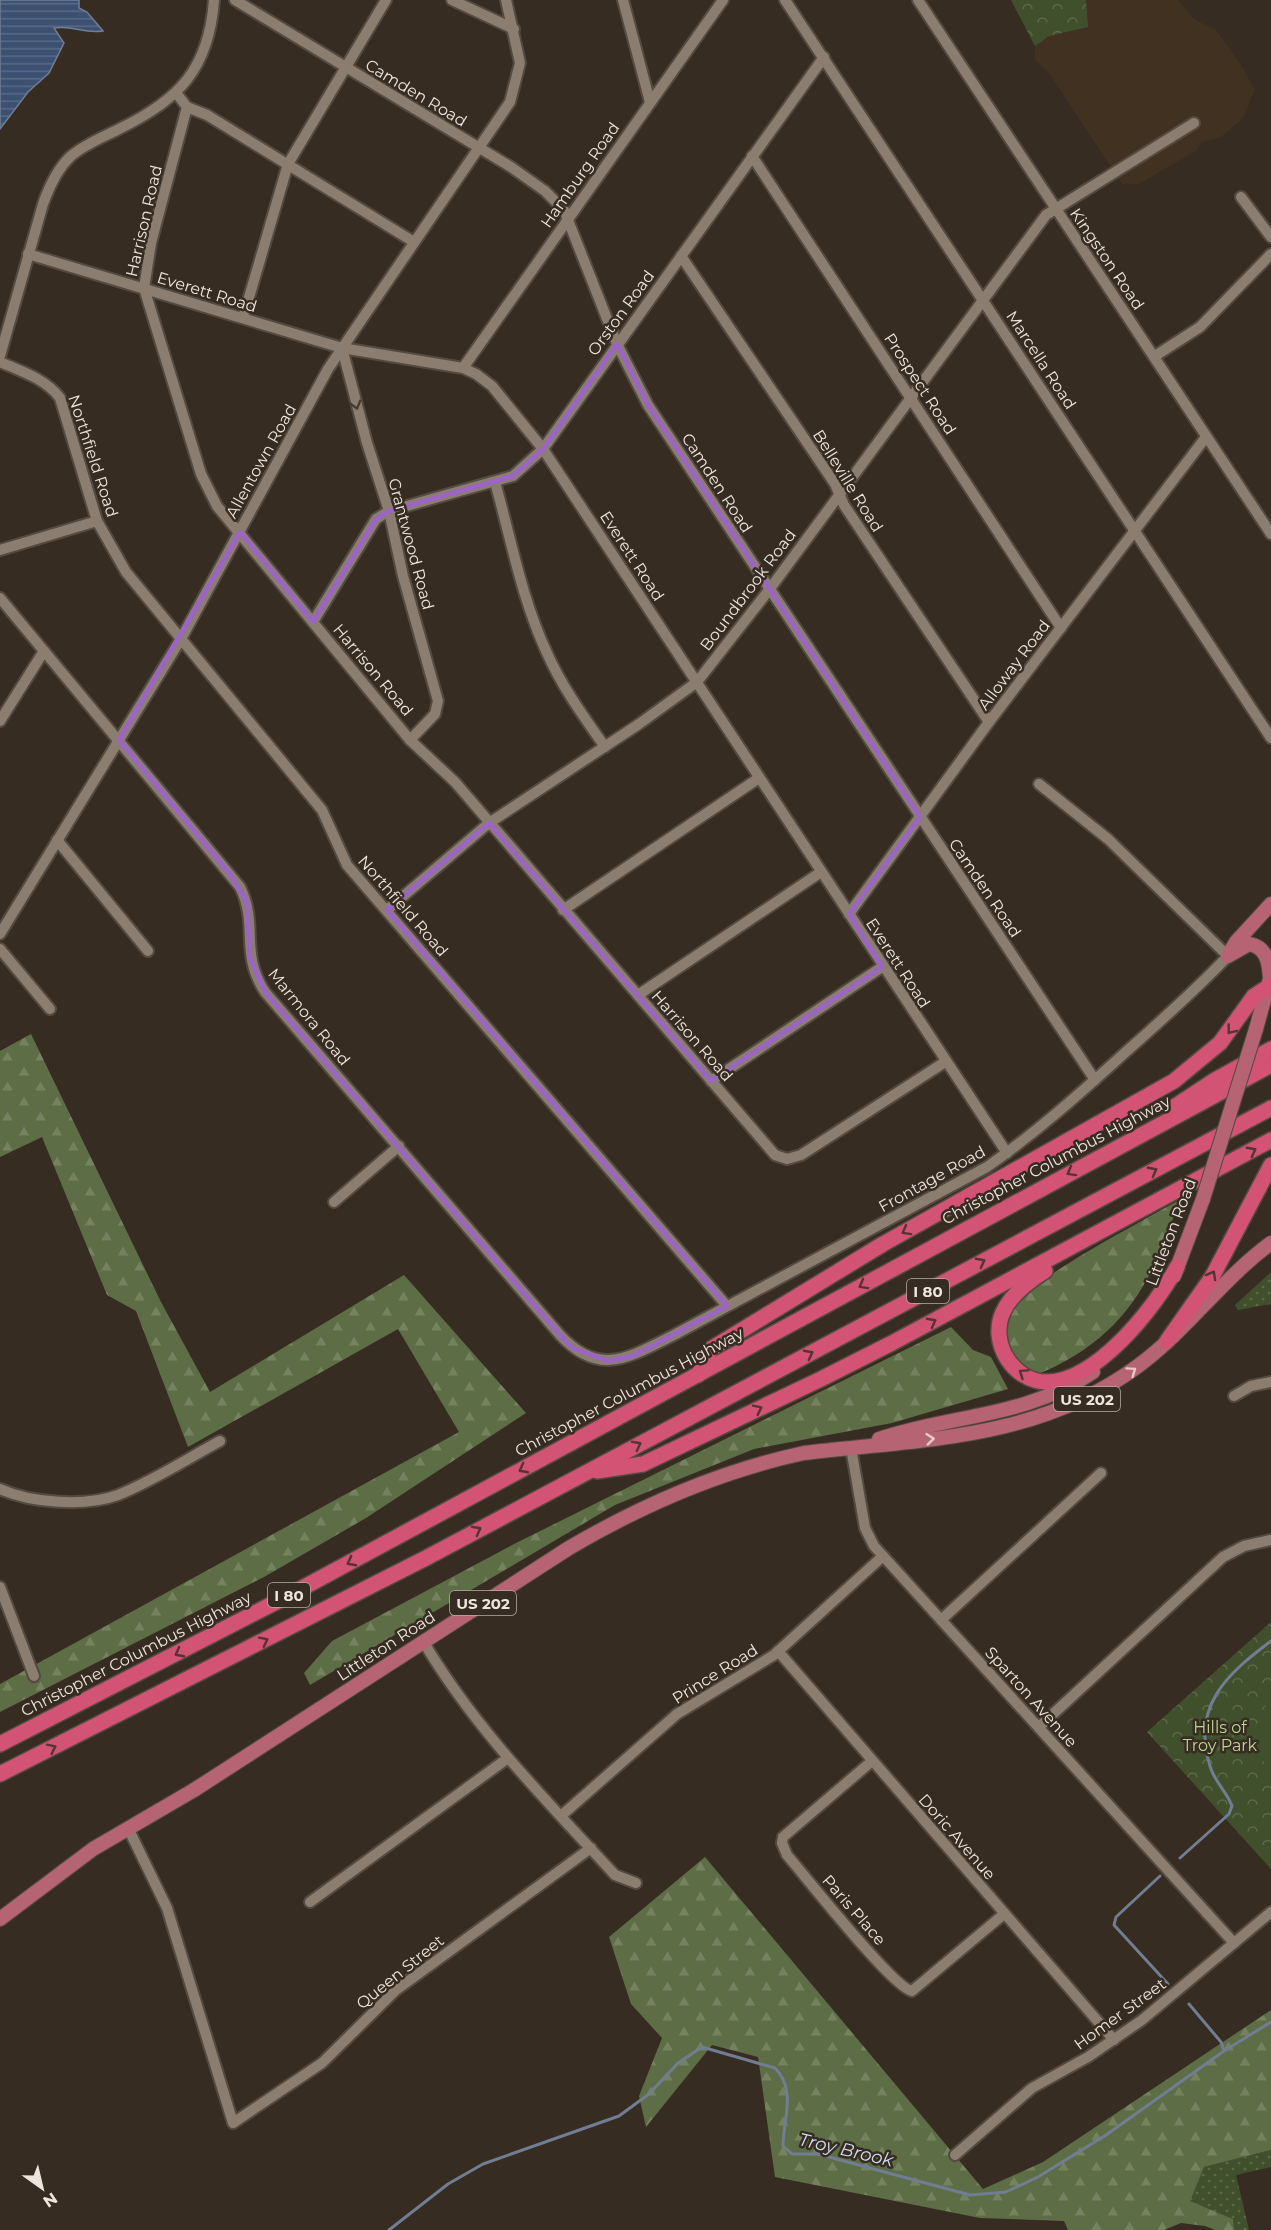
<svg xmlns="http://www.w3.org/2000/svg" width="1271" height="2230" font-family="Montserrat,sans-serif">
<style>
.built{fill:#403120}
.grass{fill:url(#grass-dots)}
.forest{fill:url(#forest-firs)}
.park{fill:url(#park-crowns)}
.pitch{fill:#41502c}
.water{fill:url(#water-rules);stroke:#717d92;stroke-width:1.5}
.lines{fill:none;stroke-linecap:round;stroke-linejoin:round}
.stream{stroke:#717d92;stroke-width:3}
.minor-casing{stroke:#544a41;stroke-width:14}
.major-casing{stroke:#544a41;stroke-width:16}
.highway-casing{stroke:#544a41;stroke-width:18}
.minor{stroke:#8b7e71;stroke-width:10}
.major{stroke:#b66473;stroke-width:14}
.highway{stroke:#d35375;stroke-width:15}
.major-bridge-casing{stroke:#544a41;stroke-width:16;stroke-linecap:butt}
.major-bridge{stroke:#b66473;stroke-width:14}
.oneway{stroke:#483c31}
.oneway2{stroke:#563432}
.oneway3{stroke:#e2cbc9}
.marked{fill:none;stroke:#9d64c8;stroke-width:4.5;stroke-linejoin:round}
.labels{text-anchor:middle;dominant-baseline:central;stroke-width:5;stroke-linejoin:round;paint-order:stroke}
.shield{fill:#372c21;stroke:#b6aea5;stroke-width:1.5}
.shield-label{font-size:15px;font-weight:bold;fill:#ede5de}
.street-label{font-size:16px;fill:#ede5de;stroke:#372c21}
.park-label{font-size:16px;fill:#b9d593;stroke:#372c21}
.water-label{font-size:18px;font-style:italic;fill:#ceddf5;stroke:#372c21}
</style>
<defs>
<pattern id="grass-dots" width="8" height="8" patternUnits="userSpaceOnUse" patternTransform="scale(1.5)"><rect width="8" height="8" fill="#41502c"/><path d="M2 2h.1M6 6h.1" fill="none" stroke="#5d694a" stroke-width="1.8" stroke-linecap="round"/></pattern>
<pattern id="forest-firs" width="22" height="20" patternUnits="userSpaceOnUse" patternTransform="scale(1.5)"><rect width="22" height="20" fill="#5d6d46"/><path d="M5 1l3.5 6h-7zM16 11l3.5 6h-7z" fill="#758260"/></pattern>
<pattern id="park-crowns" width="20" height="18" patternUnits="userSpaceOnUse" patternTransform="scale(1.5)"><rect width="20" height="18" fill="#41502c"/><path d="M2 6a3 3 0 1 1 6 0M12 15a3 3 0 1 1 6 0" fill="none" stroke="#5d694a"/></pattern>
<pattern id="water-rules" width="6" height="5" patternUnits="userSpaceOnUse" patternTransform="scale(1.5)"><rect width="6" height="5" fill="#3c5172"/><path d="M0 2.5h6" fill="none" stroke="#586a86"/></pattern>
</defs>
<rect width="100%" height="100%" fill="#372c21"/>
<path class="built" d="M1011 0H1178L1194 19 1216 30 1242 66 1255 90 1243 118 1221 137 1201 143 1196 151 1139 184H1122L1049 73 1035 60V46Z"/>
<g class="grass">
<path d="M1271 1272V1304L1238 1310 1235 1305Z"/>
<path d="M1271 2150V2167L1236 2175 1249 2230H1234L1233 2219 1189 2201 1204 2167Z"/>
</g>
<g class="forest">
<path d="M31 1034 161 1302 210 1392 404 1275 526 1413 366 1518 264 1577 0 1712V1684L459 1432 398 1329 188 1447 136 1311 107 1295 42 1137 0 1157V1051Z"/>
<path d="M1179 1200C1153 1285 1120 1341 1036 1375 1012 1361 996 1339 1010 1311 1025 1281 1145 1220 1179 1200Z"/>
<path d="M951 1327 973 1350 991 1357 1008 1389 892 1423 754 1449 615 1505 310 1685 304 1673 332 1641 516 1543Z"/>
<path d="M705 1857 983 2189 1043 2162 1271 2010V2150L1204 2167 1190 2201 1233 2219 1234 2230H1215L1205 2226 1181 2223 1164 2230H1068L1064 2221 980 2218 775 2177 758 2057 712 2045 646 2127 639 2096 662 2038 631 2004 609 1937Z"/>
</g>
<g class="park">
<path d="M1011 0H1086L1088 27 1049 36 1035 46Z"/>
<path d="M1271 1622V1869L1147 1732Z"/>
</g>
<path class="pitch" d="M1271 1698V1775C1255 1751 1251 1722 1271 1698Z"/>
<path class="water" d="M0 0H79V8L87 12 103 31C82 34 75 25 54 28L64 43 49 73 28 92 0 129Z"/>
<g class="lines">
<g class="stream">
<path d="M1180 1858 1229 1814 1232 1806C1227 1792 1214 1781 1210 1766 1191 1706 1227 1674 1271 1641"/>
<path d="M1160 1876 1116 1917 1114 1925 1168 1984"/>
<path d="M1189 2004 1221 2042 1224 2050"/>
<path d="M389 2230 448 2184 483 2164 619 2116 649 2094 678 2063 702 2047 775 2068C797 2090 783 2119 783 2146L792 2154H818L970 2195 1006 2192 1038 2177 1106 2135 1224 2051 1271 2022"/>
</g>
<defs>
<g id="minor">
<path d="M235 0 511 167 545 191 564 210 617 344 648 405 1095 1080"/>
<path d="M452 0 514 29"/>
<path d="M623 0 650 102"/>
<path d="M785 0 1271 738"/>
<path d="M918 0 1271 534"/>
<path d="M177 94 187 107 207 115 414 242"/>
<path d="M187 107 151 243 144 288 201 474 217 506 410 740 455 782 775 1155 787 1159 801 1155 945 1062"/>
<path d="M752 156 1061 628"/>
<path d="M1241 197 1271 237"/>
<path d="M28 254 342 348 463 368 476 374 492 386 543 449 1007 1153"/>
<path d="M681 256 835 484 844 505 989 722"/>
<path d="M243 318 288 164 386 0"/>
<path d="M342 348 367 443 389 511 403 576 438 701 435 714 410 740"/>
<path d="M0 356 43 204C49 187 57 169 71 156 85 144 103 137 119 129 179 100 209 69 214 0"/>
<path d="M1155 356 1200 327 1271 254"/>
<path d="M0 362C21 371 46 379 60 398L97 521 126 572 322 810 347 865 727 1306"/>
<path d="M463 368 723 0"/>
<path d="M495 482C511 539 522 600 547 653 562 687 584 717 605 747"/>
<path d="M0 550 97 521"/>
<path d="M0 598 240 887C259 925 239 952 265 992L560 1335C599 1377 628 1358 672 1336L987 1167C1034 1134 1076 1097 1118 1059 1155 1026 1193 993 1228 956L1108 839 1039 784"/>
<path d="M313 622 376 519 389 511 513 476 543 449 824 57"/>
<path d="M0 721 44 651"/>
<path d="M57 840 148 951"/>
<path d="M387 910 489 823 639 724 697 682 769 590 1046 215 1194 123"/>
<path d="M563 910 759 778"/>
<path d="M849 914 989 722 1206 437"/>
<path d="M0 934 181 639 328 369 510 102 520 63 506 0"/>
<path d="M0 949 50 1009"/>
<path d="M638 995 821 872"/>
<path d="M711 1081 882 967"/>
<path d="M334 1202 399 1146"/>
<path d="M1234 1396 1251 1386 1271 1382"/>
<path d="M851 1448 865 1528 874 1546 1234 1943"/>
<path d="M0 1489C31 1503 85 1507 118 1495 153 1481 187 1459 220 1441"/>
<path d="M0 1587 34 1676"/>
<path d="M941 1620 1101 1473"/>
<path d="M423 1641C475 1729 546 1800 615 1875L636 1883"/>
<path d="M778 1651 1114 2040"/>
<path d="M1039 1727 1223 1557 1244 1546 1271 1540"/>
<path d="M872 1761 783 1837 782 1843 787 1855C806 1877 893 1988 912 1991L1004 1914"/>
<path d="M562 1815 677 1714 774 1655 883 1556"/>
<path d="M128 1828 167 1908 233 2123 322 2063 396 1990 591 1848"/>
<path d="M310 1902 508 1758"/>
<path d="M955 2155 1032 2088 1088 2057 1142 2020 1271 1912"/>
</g>
<g id="major">
<path d="M1230 952 1236 942 1271 904"/>
<path d="M1228 956 1249 944C1267 947 1269 963 1270 978"/>
<path d="M1256 1029 1269 982"/>
<path d="M1174 1276 1203 1199"/>
<path d="M879 1439C953 1414 1025 1418 1093 1372"/>
<path d="M0 1919 93 1849 194 1790 569 1548C642 1505 720 1471 804 1453 922 1439 1038 1440 1138 1366 1187 1330 1222 1279 1271 1243"/>
</g>
<g id="highway">
<path d="M1171 1109 1215 1080 1271 1049"/>
<path d="M1045 1271C1029 1281 1011 1294 1003 1312 989 1343 1013 1381 1046 1382 1097 1382 1155 1307 1177 1267"/>
<path d="M1167 1341 1212 1277 1271 1165"/>
<path d="M698 1375 711 1349 883 1244 1174 1081 1220 1043 1254 996 1271 985"/>
<path d="M597 1471 643 1464 821 1379 892 1343 1271 1140"/>
<path d="M0 1744 282 1599 1271 1065"/>
<path d="M0 1774 426 1558 1271 1108"/>
</g>
</defs>
<use href="#minor" class="minor-casing"/>
<use href="#major" class="major-casing"/>
<use href="#highway" class="highway-casing"/>
<use href="#minor" class="minor"/>
<use href="#major" class="major"/>
<use href="#highway" class="highway"/>
<defs>
<path id="major-bridge" d="M1203 1199 1256 1029"/>
</defs>
<use href="#major-bridge" class="major-bridge-casing"/>
<use href="#major-bridge" class="major-bridge"/>
</g>
<defs><path id="oneway-chevron" d="M-2-3.5L2.5 0L-2 3.5" fill="none" stroke-width="1.6" stroke-linecap="round" stroke-linejoin="round" transform="scale(1.5)"/></defs>
<use class="oneway" href="#oneway-chevron" transform="translate(356 405) rotate(74)"/>
<g class="oneway2">
<use href="#oneway-chevron" transform="translate(1231 1030) rotate(128)"/>
<use href="#oneway-chevron" transform="translate(1252 1151) rotate(-28)"/>
<use href="#oneway-chevron" transform="translate(1153 1171) rotate(-28)"/>
<use href="#oneway-chevron" transform="translate(1071 1172) rotate(151)"/>
<use href="#oneway-chevron" transform="translate(906 1231) rotate(151)"/>
<use href="#oneway-chevron" transform="translate(981 1262) rotate(-28)"/>
<use href="#oneway-chevron" transform="translate(1212 1275) rotate(-61)"/>
<use href="#oneway-chevron" transform="translate(863 1285) rotate(151)"/>
<use href="#oneway-chevron" transform="translate(932 1322) rotate(-28)"/>
<use href="#oneway-chevron" transform="translate(809 1354) rotate(-28)"/>
<use href="#oneway-chevron" transform="translate(1023 1373) rotate(-146)"/>
<use href="#oneway-chevron" transform="translate(758 1409) rotate(-26)"/>
<use href="#oneway-chevron" transform="translate(637 1445) rotate(-28)"/>
<use href="#oneway-chevron" transform="translate(523 1469) rotate(152)"/>
<use href="#oneway-chevron" transform="translate(477 1530) rotate(-28)"/>
<use href="#oneway-chevron" transform="translate(351 1562) rotate(152)"/>
<use href="#oneway-chevron" transform="translate(264 1641) rotate(-27)"/>
<use href="#oneway-chevron" transform="translate(179 1653) rotate(152)"/>
<use href="#oneway-chevron" transform="translate(52 1748) rotate(-26)"/>
</g>
<g class="oneway3">
<use href="#oneway-chevron" transform="translate(1132 1371) rotate(-35)"/>
<use href="#oneway-chevron" transform="translate(930 1439) rotate(-6)"/>
</g>
<path class="marked" d="M617 344 648 405 920 817 849 914 882 967 711 1081 489 823 387 910 727 1306 633 1356 608 1361 572 1348 560 1335 265 992 250 958 247 902 229 873 119 740 240 532 313 622 376 519 389 511 513 476 543 449Z"/>
<g class="labels">
<g class="shield">
<rect x="907" y="1279" width="42" height="24" rx="4.5"/>
<rect x="1054" y="1387" width="66" height="24" rx="4.5"/>
<rect x="268" y="1583" width="42" height="24" rx="4.5"/>
<rect x="450" y="1591" width="66" height="24" rx="4.5"/>
</g>
<g class="shield-label">
<text x="928" y="1291">I 80</text>
<text x="1087" y="1399">US 202</text>
<text x="289" y="1595">I 80</text>
<text x="483" y="1603">US 202</text>
</g>
<g class="street-label">
<text transform="translate(416 93) rotate(31)">Camden Road</text>
<text transform="translate(580 175) rotate(-55)">Hamburg Road</text>
<text transform="translate(144 221) rotate(-77)">Harrison Road</text>
<text transform="translate(1107 259) rotate(56)">Kingston Road</text>
<text transform="translate(207 292) rotate(17)">Everett Road</text>
<text transform="translate(621 313) rotate(-54)">Orston Road</text>
<text transform="translate(1041 360) rotate(57)">Marcella Road</text>
<text transform="translate(920 384) rotate(57)">Prospect Road</text>
<text transform="translate(93 456) rotate(72)">Northfield Road</text>
<text transform="translate(261 461) rotate(-61)">Allentown Road</text>
<text transform="translate(848 481) rotate(58)">Belleville Road</text>
<text transform="translate(717 483) rotate(57)">Camden Road</text>
<text transform="translate(411 544) rotate(75)">Grantwood Road</text>
<text transform="translate(632 556) rotate(57)">Everett Road</text>
<text transform="translate(748 590) rotate(-53)">Boundbrook Road</text>
<text transform="translate(1014 665) rotate(-53)">Alloway Road</text>
<text transform="translate(373 670) rotate(50)">Harrison Road</text>
<text transform="translate(985 888) rotate(56)">Camden Road</text>
<text transform="translate(403 906) rotate(49)">Northfield Road</text>
<text transform="translate(898 963) rotate(57)">Everett Road</text>
<text transform="translate(309 1017) rotate(51)">Marmora Road</text>
<text transform="translate(692 1036) rotate(49)">Harrison Road</text>
<text transform="translate(1056 1160) rotate(-28)">Christopher Columbus Highway</text>
<text transform="translate(932 1179) rotate(-29)">Frontage Road</text>
<text transform="translate(1171 1232) rotate(-69)">Littleton Road</text>
<text transform="translate(629 1392) rotate(-28)">Christopher Columbus Highway</text>
<text transform="translate(386 1646) rotate(-33)">Littleton Road</text>
<text transform="translate(136 1654) rotate(-27)">Christopher Columbus Highway</text>
<text transform="translate(715 1674) rotate(-32)">Prince Road</text>
<text transform="translate(1031 1697) rotate(48)">Sparton Avenue</text>
<text transform="translate(957 1837) rotate(49)">Doric Avenue</text>
<text transform="translate(854 1910) rotate(49)">Paris Place</text>
<text transform="translate(400 1972) rotate(-39)">Queen Street</text>
<text transform="translate(1120 2014) rotate(-36)">Homer Street</text>
</g>
<g class="park-label">
<text x="1220" y="1727">Hills of<tspan x="1220" dy="18">Troy Park</tspan></text>
</g>
<g class="water-label">
<text transform="translate(846 2150) rotate(13)">Troy Brook</text>
</g>
</g>
<g transform="translate(42 2188) rotate(146)" stroke="#372c21" stroke-width="4.5" paint-order="stroke">
<path d="M0-4.5L10 22L0 15L-10 22Z" fill="#ede5de"/>
<text y="-9" font-size="16" font-weight="bold" text-anchor="middle" fill="#ede5de">N</text>
</g>
</svg>
